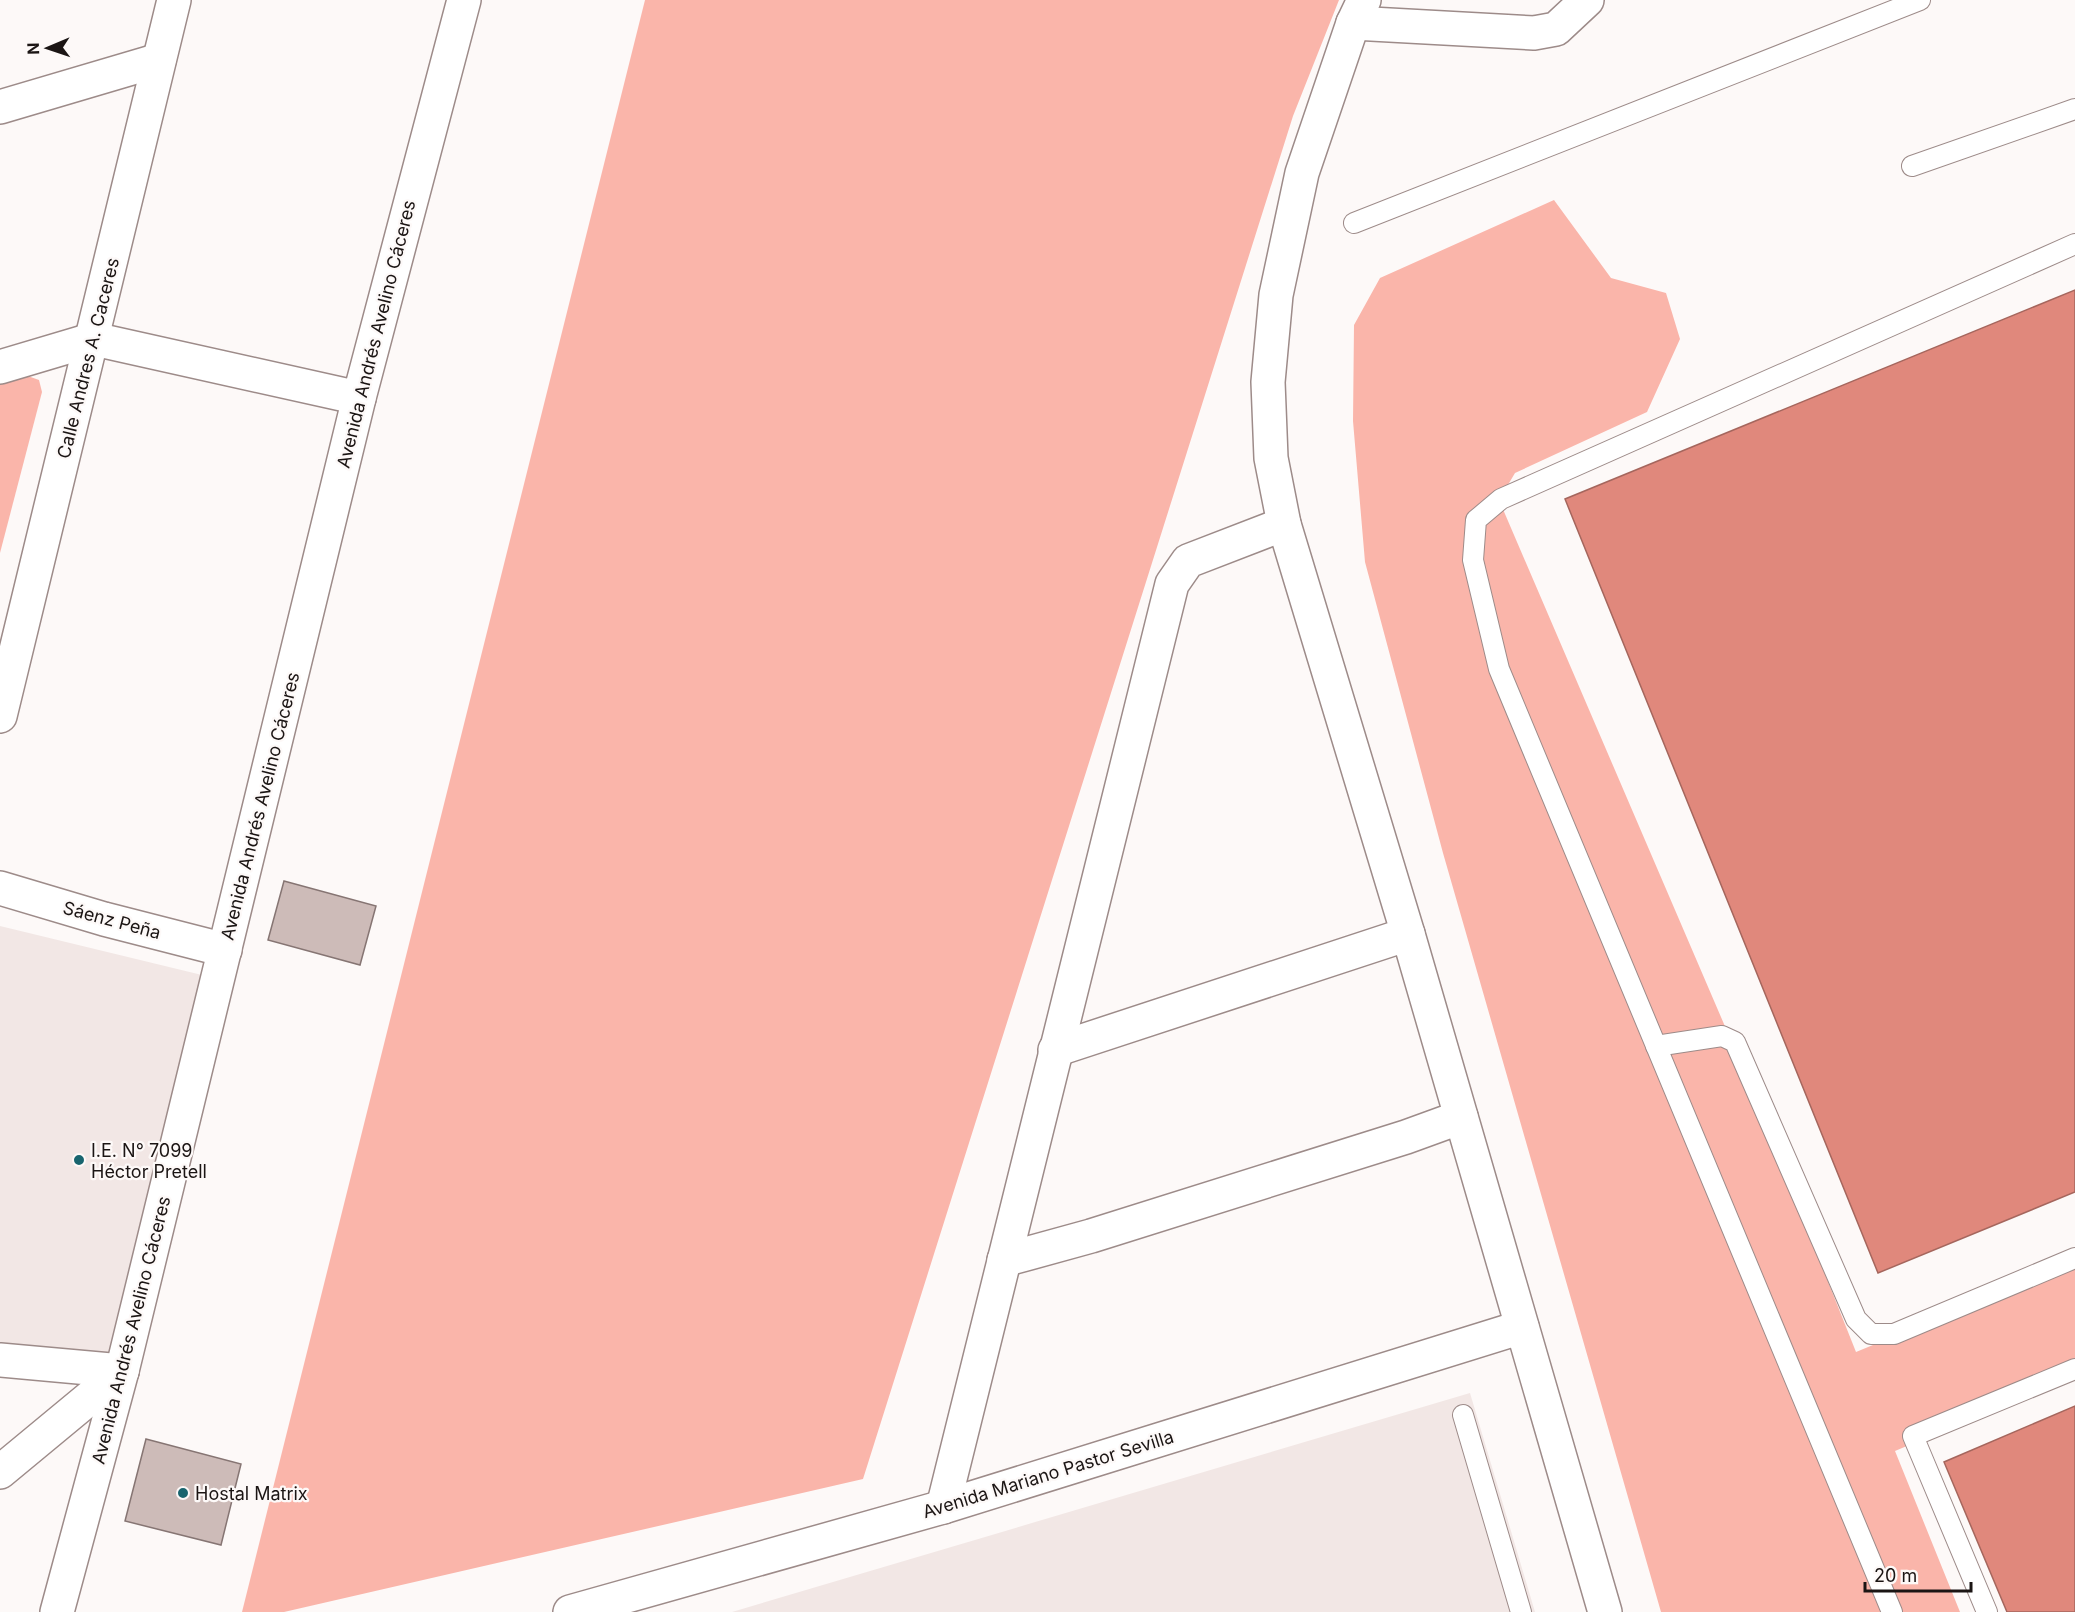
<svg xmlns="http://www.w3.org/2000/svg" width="2075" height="1612" font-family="Inter,sans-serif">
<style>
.built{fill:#f2e7e5}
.green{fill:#fab5aa}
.water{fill:#e0887c;stroke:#a5665d;stroke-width:1.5}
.building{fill:#cdbbb8;stroke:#867573;stroke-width:1.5}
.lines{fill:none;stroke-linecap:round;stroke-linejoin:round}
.service-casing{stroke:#9d8b89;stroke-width:22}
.minor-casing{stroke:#9d8b89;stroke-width:36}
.tertiary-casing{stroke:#9d8b89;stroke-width:36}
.service{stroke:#fff;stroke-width:20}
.minor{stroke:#fff;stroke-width:33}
.tertiary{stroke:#fff;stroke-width:33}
.poi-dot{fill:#18646e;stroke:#fdf9f8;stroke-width:2}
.labels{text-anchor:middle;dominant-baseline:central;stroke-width:4.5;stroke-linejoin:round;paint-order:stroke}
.street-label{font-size:18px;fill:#1b1514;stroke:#fdf9f8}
.poi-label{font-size:18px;fill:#1b1514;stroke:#fdf9f8;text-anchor:start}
</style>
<rect width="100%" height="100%" fill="#fdf9f8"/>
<g class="built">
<path d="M0 926 202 975 109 1355 0 1346Z"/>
<path d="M1470 1393 1535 1612H732Z"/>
</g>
<g class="green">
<path d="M645 0H1339L1293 116 863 1479 284 1612H242Z"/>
<path d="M1554 200 1611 278 1666 293 1680 339 1647 412 1515 473 1499 500 1745 1073 1856 1352 2075 1262V1375L1895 1451 1960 1612H1661L1443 853 1365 562 1353 421 1354 325 1380 278Z"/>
<path d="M25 375 39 380 42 392 0 553V382Z"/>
</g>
<g class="water">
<path d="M2075 290V1192L1878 1273 1565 499Z"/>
<path d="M2075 1406V1612H2007L1944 1462Z"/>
</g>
<g class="building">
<path d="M284 881 376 906 360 965 268 940Z"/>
<path d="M146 1439 241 1464 221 1545 125 1521Z"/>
</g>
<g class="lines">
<defs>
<g id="service">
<path d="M1912 166 2075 109"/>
<path d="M1354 223 1920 0"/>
<path d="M1656 1046 1722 1036 1735 1042 1856 1319 1871 1334H1894L2075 1258"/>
<path d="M1463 1415 1521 1612"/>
<path d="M1892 1612 1499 669 1473 560 1476 520 1501 499 2075 244"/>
<path d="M1987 1612 1913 1436 2075 1369"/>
</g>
<g id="minor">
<path d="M1364 0 1353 23 1302 173 1276 295 1268 382 1271 458 1284 524 1408 934 1605 1612"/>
<path d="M1353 23 1534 33 1556 29 1587 0"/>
<path d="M0 107 159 60"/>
<path d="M0 367 94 339 359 398"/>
<path d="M0 716 174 0"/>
<path d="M0 888 104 919 225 950"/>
<path d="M1055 1050 1408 934"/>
<path d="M1004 1260 1091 1236 1406 1137 1461 1117"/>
<path d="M0 1360 122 1371"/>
<path d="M0 1472 122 1371"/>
<path d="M943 1507 1172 584 1188 561 1284 524"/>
<path d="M570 1612 943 1507 1522 1327"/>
</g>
<path id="tertiary" d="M57 1612 122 1371 359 398 464 0"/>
</defs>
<use href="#service" class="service-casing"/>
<use href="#minor" class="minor-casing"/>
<use href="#tertiary" class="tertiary-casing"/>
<use href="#service" class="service"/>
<use href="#minor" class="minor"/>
<use href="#tertiary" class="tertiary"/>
</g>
<g class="poi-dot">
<circle cx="79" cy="1160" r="6"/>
<circle cx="183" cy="1493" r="6"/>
</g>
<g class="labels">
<g class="street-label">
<text transform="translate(376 334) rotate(-76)">Avenida Andrés Avelino Cáceres</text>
<text transform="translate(88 358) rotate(-76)">Calle Andres A. Caceres</text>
<text transform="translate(260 806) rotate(-76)">Avenida Andrés Avelino Cáceres</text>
<text transform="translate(112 920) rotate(15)">Sáenz Peña</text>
<text transform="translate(131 1330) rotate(-76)">Avenida Andrés Avelino Cáceres</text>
<text transform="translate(1048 1474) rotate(-17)">Avenida Mariano Pastor Sevilla</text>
</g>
<g class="poi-label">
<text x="91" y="1150">I.E. N° 7099<tspan x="91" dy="21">Héctor Pretell</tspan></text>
<text x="195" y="1493">Hostal Matrix</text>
</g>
</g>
<g transform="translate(48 48) rotate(268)" stroke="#fdf9f8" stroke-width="4.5" paint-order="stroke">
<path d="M0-4.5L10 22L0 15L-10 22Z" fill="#1b1514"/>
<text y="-9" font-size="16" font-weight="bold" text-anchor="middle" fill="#1b1514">N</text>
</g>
<path d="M1865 1582v9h106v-9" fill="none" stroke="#1b1514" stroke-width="3"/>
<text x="1874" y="1582" font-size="18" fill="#1b1514" stroke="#fdf9f8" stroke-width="4.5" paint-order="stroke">20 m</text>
</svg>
